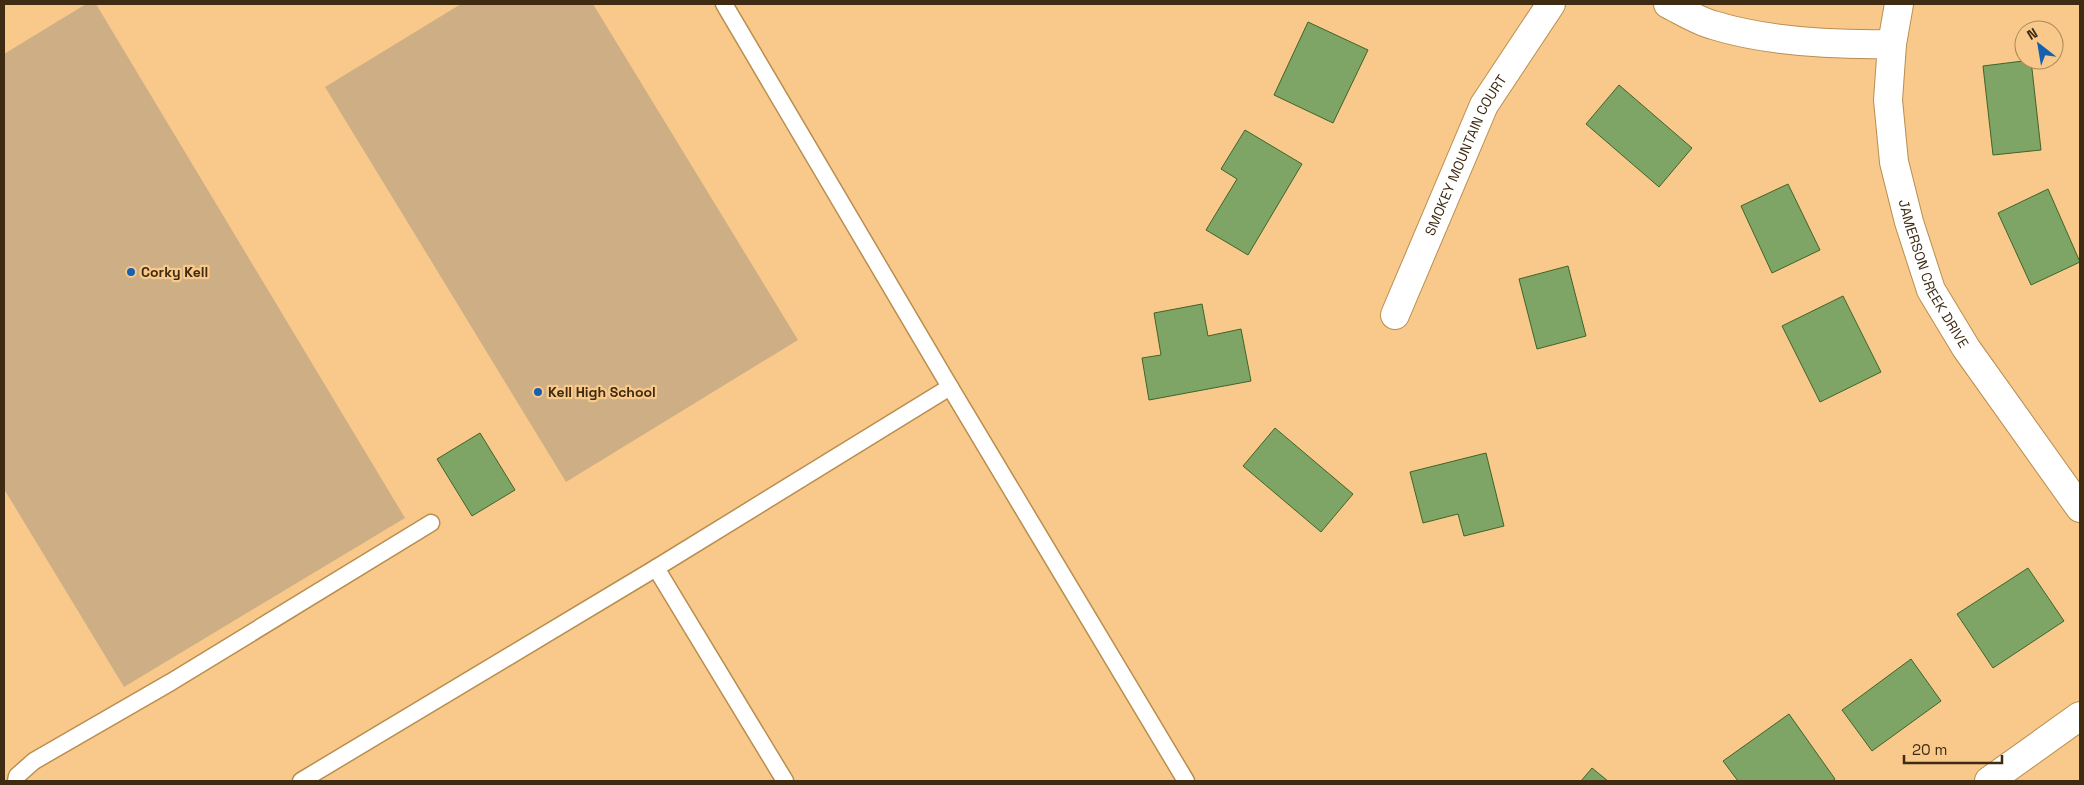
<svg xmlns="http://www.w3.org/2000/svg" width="2084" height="785" font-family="'Space Grotesk',sans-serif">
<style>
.green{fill:#ceaf85}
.building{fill:#7ea466;stroke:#406428}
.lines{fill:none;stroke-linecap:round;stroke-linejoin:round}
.service-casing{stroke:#ba8e4f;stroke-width:19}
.minor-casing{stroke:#ba8e4f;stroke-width:30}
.service{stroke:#fff;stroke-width:16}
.minor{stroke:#fff;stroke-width:28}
.poi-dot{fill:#1660b0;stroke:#f8c98a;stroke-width:2}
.labels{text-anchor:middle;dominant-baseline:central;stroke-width:4.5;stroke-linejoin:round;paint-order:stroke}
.street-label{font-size:14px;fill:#3e2b11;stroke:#f8c98a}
.poi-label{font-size:14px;font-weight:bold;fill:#3e2b11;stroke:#f8c98a;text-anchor:start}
</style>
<rect width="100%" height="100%" fill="#f8c98a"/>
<g class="green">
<path d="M86 4H96L405 518 124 687 4 489V54Z"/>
<path d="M461 4H593L798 340 566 482 325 87Z"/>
</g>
<g class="building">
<path d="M1308 22 1368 50 1333 123 1274 95Z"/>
<path d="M2031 60 2041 150 1993 155 1983 66Z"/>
<path d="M1619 85 1692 148 1659 187 1586 124Z"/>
<path d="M1245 130 1302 164 1248 255 1206 230 1237 179 1221 169Z"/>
<path d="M1788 184 1820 250 1772 273 1741 206Z"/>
<path d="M2048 189 2080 262 2031 285 1998 213Z"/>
<path d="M1568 266 1586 336 1537 349 1519 279Z"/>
<path d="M1843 296 1881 372 1820 402 1782 326Z"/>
<path d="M1202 304 1208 336 1241 329 1251 381 1149 400 1142 358 1161 355 1154 313Z"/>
<path d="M1275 428 1353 494 1321 532 1243 466Z"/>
<path d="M480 433 515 490 472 516 437 459Z"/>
<path d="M1486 453 1504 526 1464 536 1458 514 1423 523 1410 472Z"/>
<path d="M2028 568 2064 621 1993 668 1957 614Z"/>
<path d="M1911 659 1941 701 1872 751 1842 710Z"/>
<path d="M1789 714 1835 779 1832 781H1738L1723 761Z"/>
<path d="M1592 768 1608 781H1581Z"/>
</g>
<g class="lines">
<defs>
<g id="service">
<path d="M724 4 950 387 1186 781"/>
<path d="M656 568 785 781"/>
<path d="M16 781 17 776 34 761 171 682 431 523"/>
<path d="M301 781 656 568 950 387"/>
</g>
<g id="minor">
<path d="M1668 4C1682 11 1698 21 1713 25 1768 42 1835 45 1892 44"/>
<path id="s1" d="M1899 4 1892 44 1888 100 1894 162 1909 222 1931 290 1966 348 2080 508"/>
<path id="s2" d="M1395 315 1484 105 1551 4"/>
<path d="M1989 781 2080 716"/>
</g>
</defs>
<use href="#service" class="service-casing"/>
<use href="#minor" class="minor-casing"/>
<use href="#service" class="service"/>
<use href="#minor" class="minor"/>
</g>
<g class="poi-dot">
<circle cx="131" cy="272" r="5"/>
<circle cx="538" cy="392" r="5"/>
</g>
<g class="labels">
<g class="street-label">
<text stroke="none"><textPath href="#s2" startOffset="175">SMOKEY MOUNTAIN COURT</textPath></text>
<text stroke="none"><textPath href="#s1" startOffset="278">JAMERSON CREEK DRIVE</textPath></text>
</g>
<g class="poi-label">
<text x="141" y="272">Corky Kell</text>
<text x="548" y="392">Kell High School</text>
</g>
</g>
<rect width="2084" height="785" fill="none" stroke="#3e2b11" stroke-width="10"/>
<g transform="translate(2039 45) rotate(329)"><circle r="24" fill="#f8c98a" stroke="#ae8a5a"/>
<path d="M0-4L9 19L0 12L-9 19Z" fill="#1660b0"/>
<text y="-8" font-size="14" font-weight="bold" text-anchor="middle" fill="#3e2b11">N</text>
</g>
<path d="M1904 755v8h98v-8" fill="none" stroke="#3e2b11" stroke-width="2.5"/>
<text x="1912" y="755" font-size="15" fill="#3e2b11" stroke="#f8c98a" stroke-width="4" paint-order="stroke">20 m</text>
</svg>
